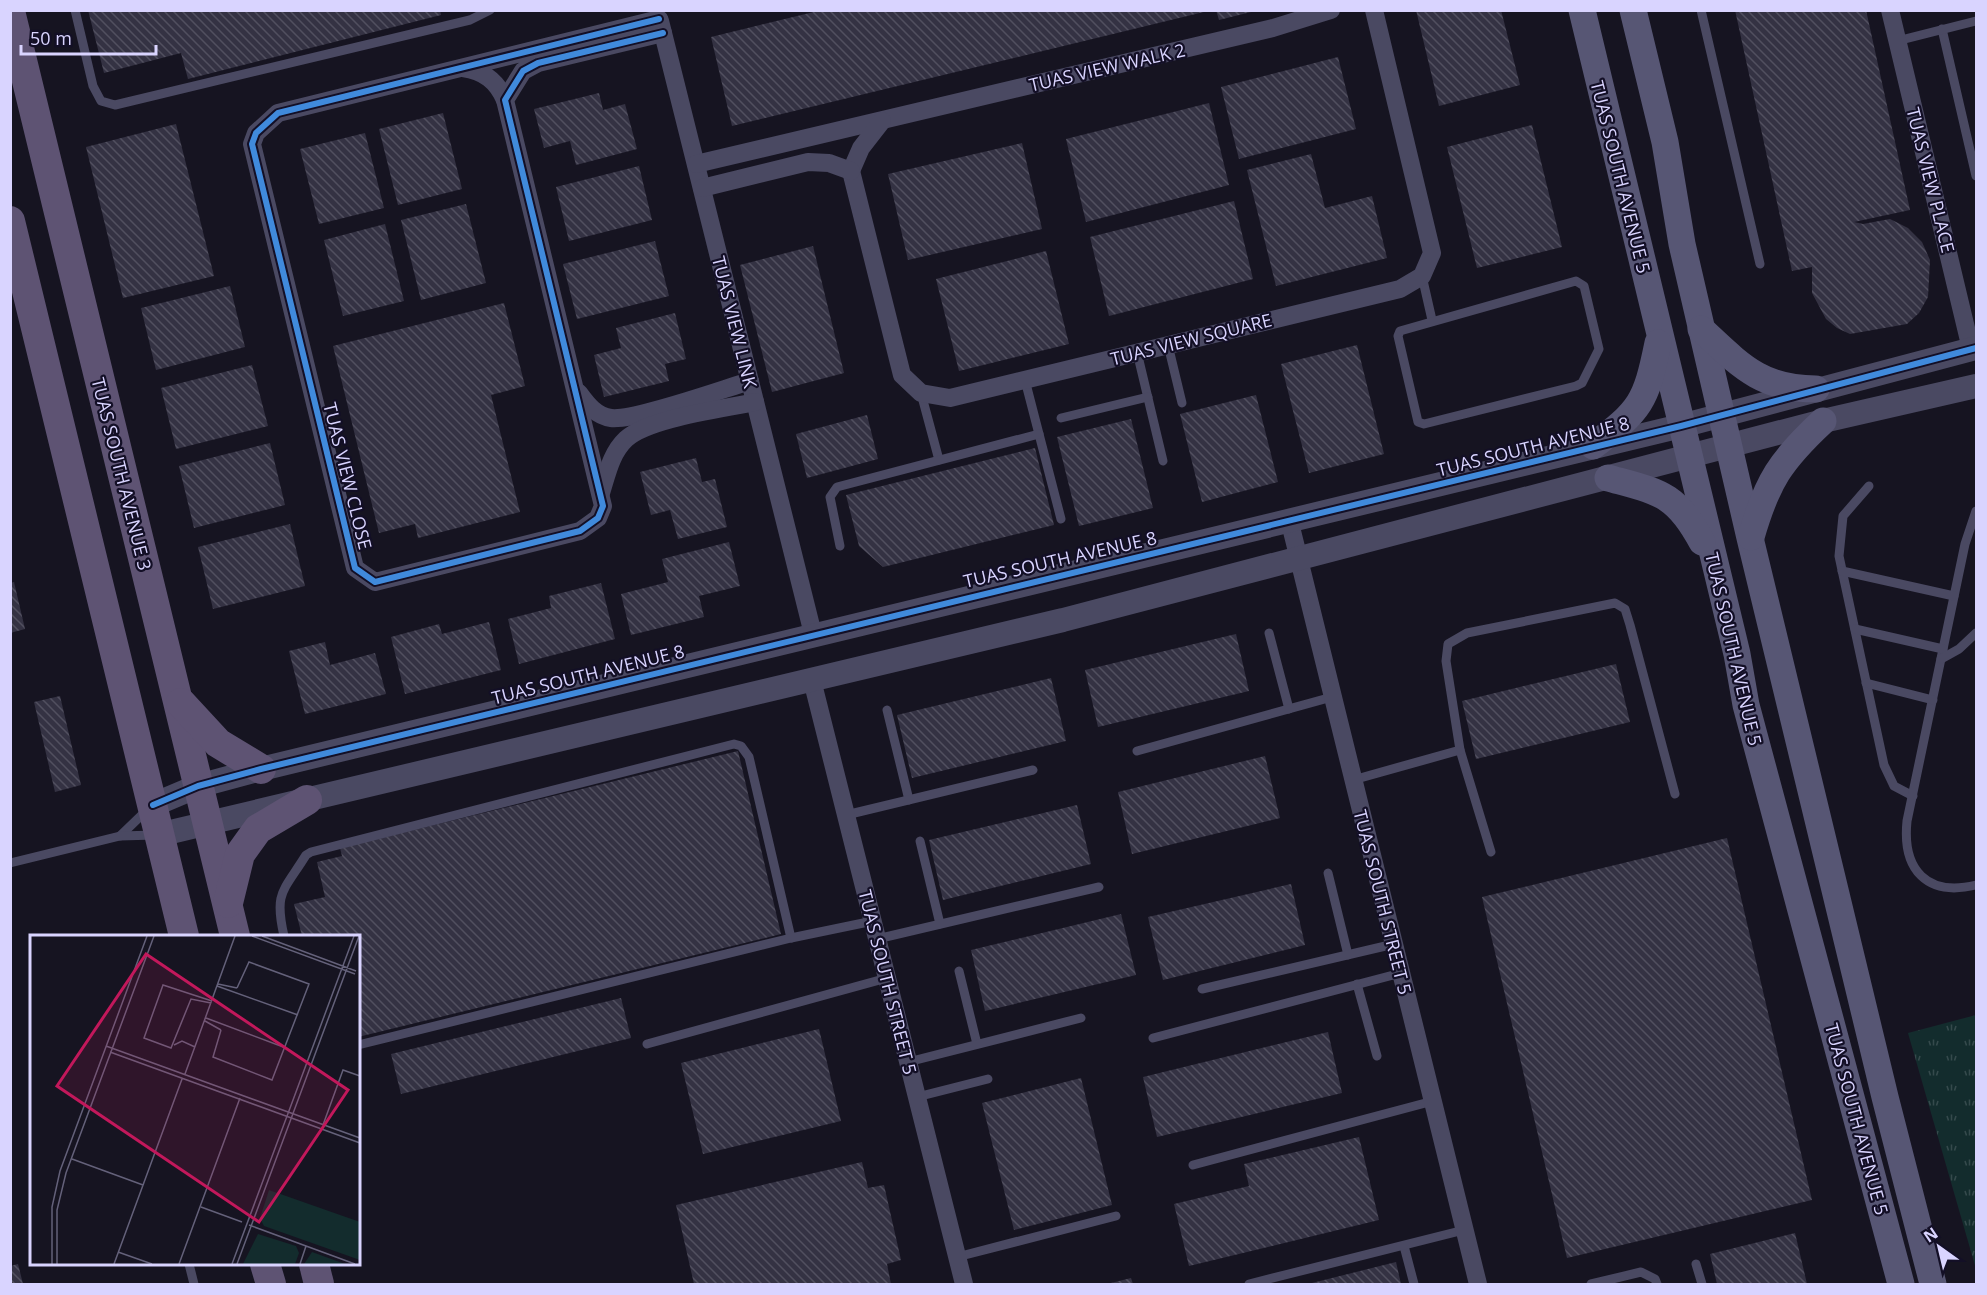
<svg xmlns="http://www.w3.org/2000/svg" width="1987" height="1295" font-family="'Open Sans',sans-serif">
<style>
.grass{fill:url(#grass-tufts)}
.building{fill:url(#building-back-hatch)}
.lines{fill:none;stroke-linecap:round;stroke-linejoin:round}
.service{stroke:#4a4962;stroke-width:9}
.minor{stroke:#4a4962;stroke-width:18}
.tertiary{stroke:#4a4962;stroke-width:24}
.secondary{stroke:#575674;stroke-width:27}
.primary{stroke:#5e5373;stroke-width:30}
.cycleway-casing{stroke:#130f26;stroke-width:10}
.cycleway{stroke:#408adc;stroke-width:6}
.labels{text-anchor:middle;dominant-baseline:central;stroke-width:4.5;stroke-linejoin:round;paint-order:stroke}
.street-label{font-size:18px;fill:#d9d4ff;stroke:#130f26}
.inset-road{fill:none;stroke:#64617a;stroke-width:1.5}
.view{fill:#c2185b;fill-opacity:0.15;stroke:#c2185b;stroke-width:3}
.inset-edge{fill:none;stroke:#d9d4ff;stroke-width:3}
</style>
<defs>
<pattern id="grass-tufts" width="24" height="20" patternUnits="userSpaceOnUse" patternTransform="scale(1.5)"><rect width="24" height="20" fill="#132c2d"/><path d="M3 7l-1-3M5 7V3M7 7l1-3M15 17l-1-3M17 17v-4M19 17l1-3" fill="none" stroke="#354a4c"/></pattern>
<pattern id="building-back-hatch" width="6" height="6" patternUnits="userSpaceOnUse" patternTransform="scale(1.5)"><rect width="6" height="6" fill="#343243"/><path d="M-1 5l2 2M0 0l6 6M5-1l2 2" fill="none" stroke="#514f5f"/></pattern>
</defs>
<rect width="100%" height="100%" fill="#161421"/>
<path class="grass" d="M1976 1015V1269L1908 1033Z"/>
<g class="building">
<path d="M88 10H440L441 15 188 79 181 53 104 73Z"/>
<path d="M822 10H1208V11L732 126 711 37Z"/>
<path d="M1216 10H1255V11L1219 20Z"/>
<path d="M1416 10H1501L1520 85 1439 106Z"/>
<path d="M1735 10H1866L1910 210 1854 222 1863 224 1890 219 1908 228 1922 242 1930 260 1928 297 1919 313 1907 324 1850 334 1837 328 1826 319 1812 293V267L1792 271Z"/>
<path d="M1338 57 1356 129 1239 159 1221 87Z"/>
<path d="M599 93 603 110 625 104 637 149 576 165 570 141 544 148 534 109Z"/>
<path d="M1209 103 1229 185 1086 222 1066 139Z"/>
<path d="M443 113 462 189 398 205 379 129Z"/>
<path d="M176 124 214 276 123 298 86 147Z"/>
<path d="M1532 125 1562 247 1477 268 1447 147Z"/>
<path d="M365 133 384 208 319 224 300 149Z"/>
<path d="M1022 143 1042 229 908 260 888 174Z"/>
<path d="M1311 154 1325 208 1372 196 1387 258 1276 286 1247 170Z"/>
<path d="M639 166 652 220 569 241 556 187Z"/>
<path d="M1234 201 1253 279 1109 316 1090 237Z"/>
<path d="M466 204 486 283 421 300 401 220Z"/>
<path d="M385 224 404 301 343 316 324 240Z"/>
<path d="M655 241 669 296 577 319 563 264Z"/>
<path d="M813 246 844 373 772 392 740 265Z"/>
<path d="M1046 251 1069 344 959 371 936 279Z"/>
<path d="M230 286 245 347 156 370 141 308Z"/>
<path d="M504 303 525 386 491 395 520 512 418 538 415 524 379 533 333 346Z"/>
<path d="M675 313 686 359 665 364 669 381 604 397 594 355 621 348 616 328Z"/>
<path d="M1357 345 1384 454 1309 473 1281 364Z"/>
<path d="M252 365 268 426 176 449 161 388Z"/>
<path d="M1256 395 1278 482 1202 502 1180 414Z"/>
<path d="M867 415 878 459 807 478 796 434Z"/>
<path d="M1131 419 1153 508 1079 526 1057 437Z"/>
<path d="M270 443 285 505 194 528 179 466Z"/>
<path d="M1035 448 1054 525 883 567 859 546 846 495Z"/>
<path d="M696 458 702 482 715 479 727 527 678 539 670 510 651 515 640 472Z"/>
<path d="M290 524 305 586 213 609 198 547Z"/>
<path d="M729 542 740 586 699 596 704 617 631 635 621 594 668 582 662 559Z"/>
<path d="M14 582 25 629 10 633V583Z"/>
<path d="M601 583 615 639 519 664 508 619 551 608 549 596Z"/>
<path d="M489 622 501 670 405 694 391 637 439 624 442 634Z"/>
<path d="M1236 634 1249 691 1098 727 1085 670Z"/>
<path d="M325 642 330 665 375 653 386 694 305 714 289 651Z"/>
<path d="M1616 664 1630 722 1476 759 1462 701Z"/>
<path d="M1051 678 1066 741 912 778 897 715Z"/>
<path d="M60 696 81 785 55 792 34 702Z"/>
<path d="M738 751 781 934 358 1037V936H302L294 904 325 897 317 862 342 856 340 848Z"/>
<path d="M1265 756 1280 818 1132 854 1118 792Z"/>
<path d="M1077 805 1091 864 943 900 929 840Z"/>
<path d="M1727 838 1812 1200 1567 1258 1482 897Z"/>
<path d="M1291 884 1305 945 1163 980 1148 917Z"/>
<path d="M1121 914 1136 975 985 1011 971 950Z"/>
<path d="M621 998 631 1038 401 1094 391 1054Z"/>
<path d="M819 1029 841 1121 703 1154 681 1063Z"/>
<path d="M1328 1032 1342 1093 1157 1137 1143 1077Z"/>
<path d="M1081 1078 1112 1205 1014 1230 982 1103Z"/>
<path d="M1359 1137 1379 1220 1189 1266 1174 1204 1249 1186 1244 1164Z"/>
<path d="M862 1162 868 1188 884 1185 901 1260 887 1264 891 1284H694L676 1205Z"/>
<path d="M1795 1233 1807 1284H1717L1710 1254Z"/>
<path d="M1396 1262 1401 1284H1308Z"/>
<path d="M18 1264 23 1284H10V1266Z"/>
<path d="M1131 1278 1133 1284H1107Z"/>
</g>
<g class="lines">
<g class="service">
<path d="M75 10 93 86 101 101 115 105 470 20 490 10"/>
<path d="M1701 10 1760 264"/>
<path d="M1942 29 1976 176"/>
<path d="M1897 41 1976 21"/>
<path d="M1422 276 1432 320"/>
<path d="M1576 281 1584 286 1599 349 1582 383 1576 386 1424 424 1418 422 1398 336 1400 331Z"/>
<path d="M1168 345 1182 403"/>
<path d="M1137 352 1163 461"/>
<path d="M1025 380 1061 519"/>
<path d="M921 393 939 460"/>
<path d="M1061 418 1148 397"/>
<path d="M1869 486 1843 516 1839 556 1884 765 1894 786 1913 796"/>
<path d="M1976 511 1965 544 1907 821C1902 870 1927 897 1976 885"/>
<path d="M840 546 830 497 837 487 1039 434"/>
<path d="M1842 571 1954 596"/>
<path d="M1855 629 1943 649"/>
<path d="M1269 633 1289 709"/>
<path d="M1941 659 1959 649 1976 633"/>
<path d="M1866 683 1933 700"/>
<path d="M887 710 909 800"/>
<path d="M1460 750 1491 852"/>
<path d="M1137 751 1332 697"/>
<path d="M1353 780 1460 750 1446 661 1448 644 1467 633 1615 603 1625 609 1630 625 1675 794"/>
<path d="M846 815 1033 770"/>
<path d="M120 836 148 809"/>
<path d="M920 841 940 924"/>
<path d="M10 863 120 836 155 835"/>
<path d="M1328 873 1348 955"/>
<path d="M284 936C274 892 283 892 306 855L311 852 734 744 741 746 749 757 791 938"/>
<path d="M877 939 1099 887"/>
<path d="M959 971 977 1044"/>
<path d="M1357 984 1377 1056"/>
<path d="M1202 989 1394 944"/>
<path d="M1153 1038 1401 973"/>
<path d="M647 1044 887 978"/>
<path d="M358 1045 791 938 873 921"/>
<path d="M908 1062 1081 1018"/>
<path d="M917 1097 988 1079"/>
<path d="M1193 1165 1433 1101"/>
<path d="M1404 1246 1414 1284"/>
<path d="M957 1257 1116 1216"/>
<path d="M189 1264 194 1284"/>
<path d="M1696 1264 1702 1284"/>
<path d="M1249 1284 1464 1230"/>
<path d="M1591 1284 1641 1272 1655 1279 1657 1284"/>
</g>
<g class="minor">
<path d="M1890 10 1971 349"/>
<path d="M659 19 278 113 256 133 252 144 355 568 375 582 580 531 598 518 603 506 505 100 523 71 538 63 663 33"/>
<path d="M660 21 813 634"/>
<path d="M463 68C484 71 497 81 505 100"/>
<path d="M696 164 1273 28 1331 10"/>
<path d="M851 171 902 375 921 393 950 398 1400 289 1422 276 1432 253 1374 10"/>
<path d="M851 171 861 148 882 121"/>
<path d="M702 188 808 162 829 163 851 171"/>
<path d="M579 393C587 404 596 416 611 418 634 421 723 389 750 381"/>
<path d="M601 493C607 474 611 453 626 439 649 418 723 409 755 402"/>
<path d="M1289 519 1478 1284"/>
<path d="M812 680 964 1284"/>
</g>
<g class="tertiary">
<path d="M153 805 198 786 261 769 1681 426 1976 348"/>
<path d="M158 835 1063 620 1823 421 1976 386"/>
</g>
<g class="secondary">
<path d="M1582 10 1737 654 1746 705 1901 1284"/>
<path d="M1633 10 1665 142 1682 244 1750 538 1885 1097 1933 1284"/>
<path d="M1701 329C1739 364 1760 389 1816 389"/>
<path d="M1593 446C1641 410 1646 402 1658 343"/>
<path d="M1608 478C1659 492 1676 493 1702 542"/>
<path d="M1751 537C1767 481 1781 460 1823 421"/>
</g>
<g class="primary">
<path d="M10 11 235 936"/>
<path d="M10 221 184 936"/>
<path d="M181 703 218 743 261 769"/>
<path d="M228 903 240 854 258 829 307 800"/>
<path d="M265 1264 271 1284"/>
<path d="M314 1264 319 1284"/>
</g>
<defs>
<g id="cycleway">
<path d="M659 19 278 113 256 133 252 144 355 568 375 582 580 531 598 518 603 506 505 100 523 71 538 63 663 33"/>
<path d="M153 805 198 786 261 769 1681 426 1976 348"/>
</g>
</defs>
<use href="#cycleway" class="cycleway-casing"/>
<use href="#cycleway" class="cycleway"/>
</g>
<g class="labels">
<g class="street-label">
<text transform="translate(1107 67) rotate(-13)">TUAS VIEW WALK 2</text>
<text transform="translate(1621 177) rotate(76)">TUAS SOUTH AVENUE 5</text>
<text transform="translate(1931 180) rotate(76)">TUAS VIEW PLACE</text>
<text transform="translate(735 322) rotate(76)">TUAS VIEW LINK</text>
<text transform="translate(1191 339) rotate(-14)">TUAS VIEW SQUARE</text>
<text transform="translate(1533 446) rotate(-14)">TUAS SOUTH AVENUE 8</text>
<text transform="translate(122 474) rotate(76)">TUAS SOUTH AVENUE 3</text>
<text transform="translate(348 476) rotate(76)">TUAS VIEW CLOSE</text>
<text transform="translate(1060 559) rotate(-13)">TUAS SOUTH AVENUE 8</text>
<text transform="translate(1734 649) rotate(77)">TUAS SOUTH AVENUE 5</text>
<text transform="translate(588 674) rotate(-14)">TUAS SOUTH AVENUE 8</text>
<text transform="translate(1383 902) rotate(76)">TUAS SOUTH STREET 5</text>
<text transform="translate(888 982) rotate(76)">TUAS SOUTH STREET 5</text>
<text transform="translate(1857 1119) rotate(75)">TUAS SOUTH AVENUE 5</text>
</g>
</g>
<g transform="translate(30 935)">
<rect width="330" height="330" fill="#161421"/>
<path d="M239 255 330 287V325L234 291 230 283ZM228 299 266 311 269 318 265 329H213ZM282 317 315 329H274Z" fill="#132c2d"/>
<path class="inset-road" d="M222 1 325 39M232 1 326 36M188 49 207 53M187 51 268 80M181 68 161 64 141 113 114 103 133 50 182 66M176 83 256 113M175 86 191 95M191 95 183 122 242 145 279 49 219 27 207 53M144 110 152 106 165 112M76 111 330 203M80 117 330 208M155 139 205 1M293 190 313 135 330 141M42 224 113 250M171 272 212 287M219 290 325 329M88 317 122 329M22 329V272L30 236 117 1M27 329V275L36 238 124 1M84 329 152 144M149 329 210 163M202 329 324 1M207 329 329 1M270 329 276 311"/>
<path class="view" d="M116 19 318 155 229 287 27 151Z"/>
<rect width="330" height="330" class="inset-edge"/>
</g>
<rect width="1987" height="1295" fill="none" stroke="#d9d4ff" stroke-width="24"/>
<g transform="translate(1939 1247) rotate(326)" stroke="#130f26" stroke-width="4.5" paint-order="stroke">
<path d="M0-4.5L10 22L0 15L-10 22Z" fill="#d9d4ff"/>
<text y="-9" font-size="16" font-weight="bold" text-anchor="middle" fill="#d9d4ff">N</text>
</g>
<path d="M21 45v9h135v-9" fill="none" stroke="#d9d4ff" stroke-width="3"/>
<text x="30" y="45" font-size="18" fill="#d9d4ff" stroke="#130f26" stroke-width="4.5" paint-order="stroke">50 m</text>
</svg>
